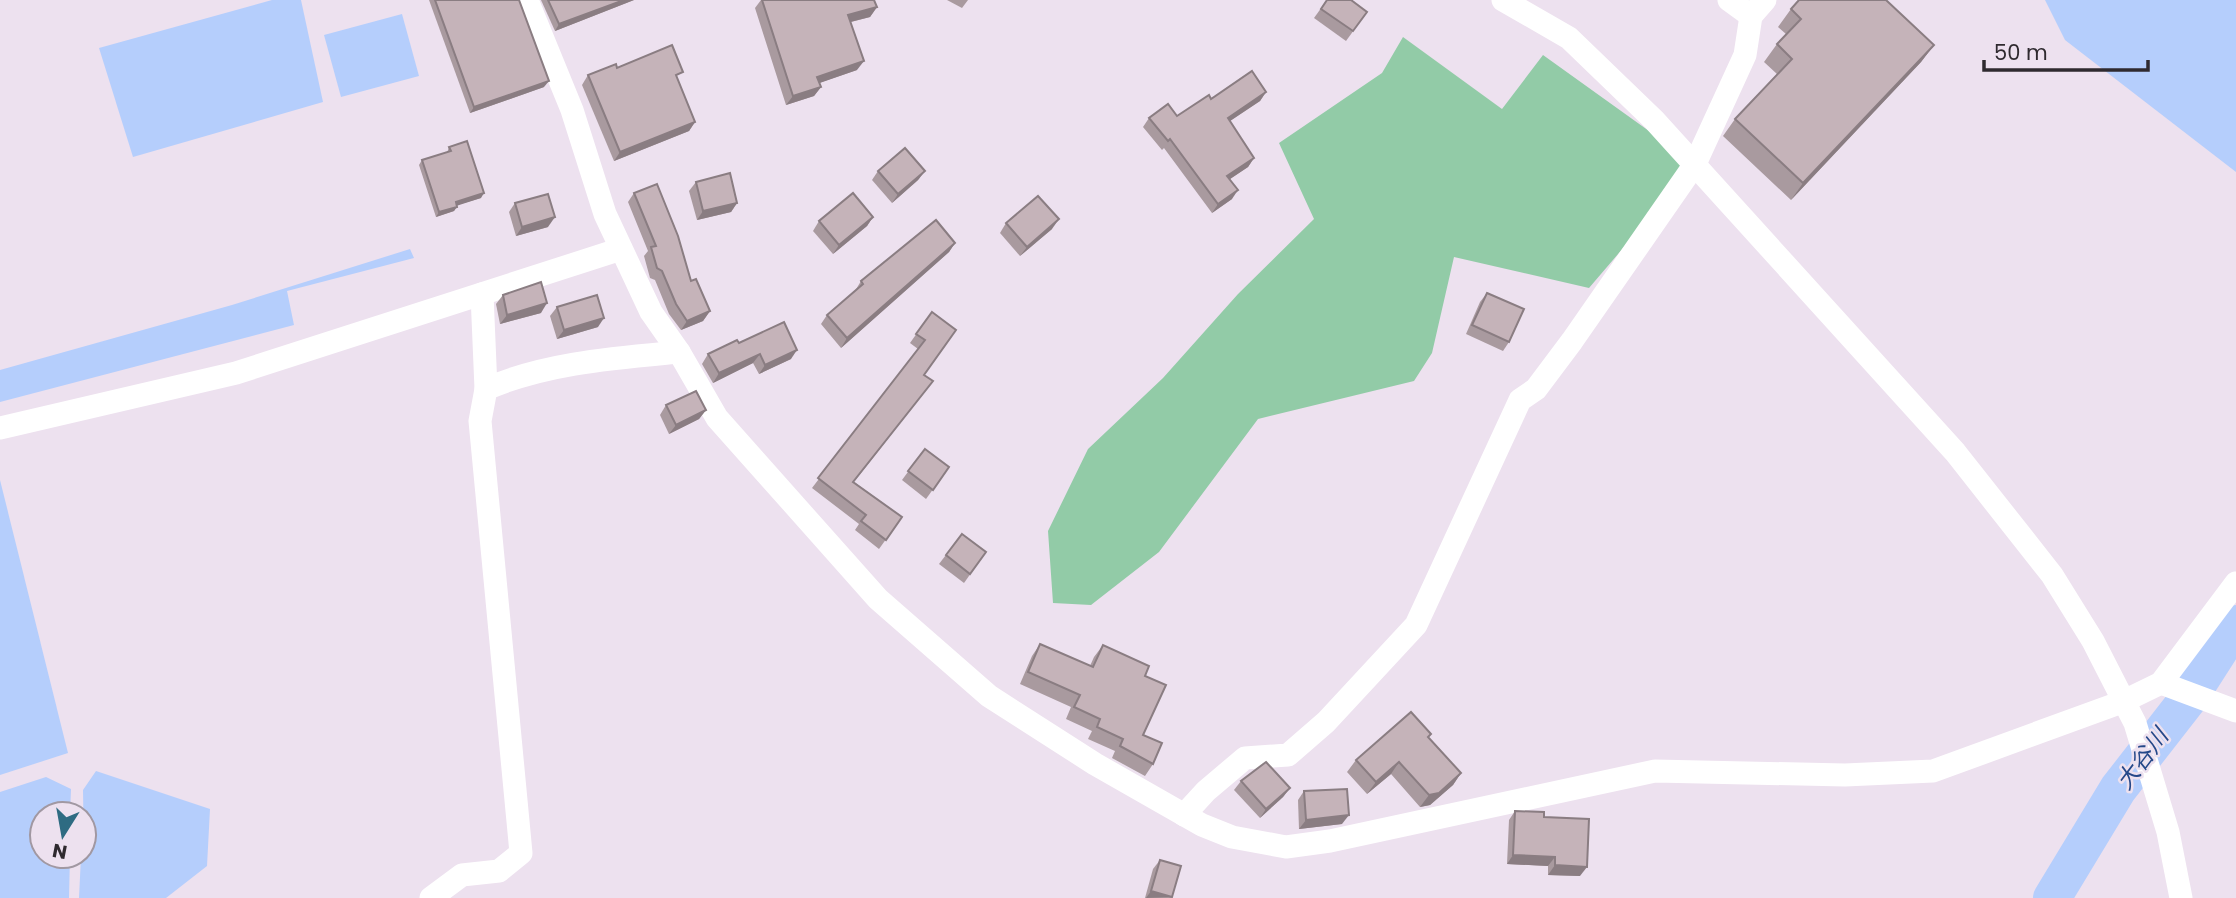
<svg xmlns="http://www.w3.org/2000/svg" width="2236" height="898" font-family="Poppins,'Noto Sans JP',sans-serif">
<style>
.green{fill:#92cba7}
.water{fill:#b5cefc}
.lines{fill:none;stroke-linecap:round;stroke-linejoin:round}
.river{stroke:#b5cefc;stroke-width:38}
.minor{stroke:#fff;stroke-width:23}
.wall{fill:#a99a9f}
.shaded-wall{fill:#8a7d82}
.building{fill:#c5b3b9;stroke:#8a7d82;stroke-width:2}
.labels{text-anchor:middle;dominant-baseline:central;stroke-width:5;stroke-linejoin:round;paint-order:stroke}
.water-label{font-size:23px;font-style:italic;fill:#254889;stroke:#ede1ef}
</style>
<rect width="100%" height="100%" fill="#ede1ef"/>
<path class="green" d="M1403 37 1502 109 1543 55 1695 164 1589 288 1454 257 1432 353 1414 381 1258 419 1159 552 1091 605 1053 603 1048 531 1088 449 1163 378 1238 294 1314 219 1279 143 1382 73Z"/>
<g class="water">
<path d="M272 0H301L323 102 133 157 99 48Z"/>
<path d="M2045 0H2236V172L2065 40Z"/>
<path d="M402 14 419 76 341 97 324 35Z"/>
<path d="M410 249 414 258 287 291 294 325 0 402V370L232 305Z"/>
<path d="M0 480 68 753 0 775Z"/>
<path d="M96 771 210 809 207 866 166 898H79L81 856H84L83 790Z"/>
<path d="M46 777 71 789 70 814H42V856H70L69 898H0V792Z"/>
</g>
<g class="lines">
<path class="river" d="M2052 898 2118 789 2188 699 2236 624"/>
<g class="minor">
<path d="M527 0 572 110 605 214 651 312 679 352 717 418 878 599 989 696 1095 764 1202 825 1232 837 1286 847 1330 841 1655 771 1845 775 1933 771 2122 702 2161 683 2236 583"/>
<path d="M1503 0 1569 38 1654 120 1955 452 2052 575 2093 641 2135 723 2168 832 2181 898"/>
<path d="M1729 0 1751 16"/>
<path d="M482 294 486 389"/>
<path d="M0 428 236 373 621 249"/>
<path d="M2161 683 2236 711"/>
<path d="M1184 815 1206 791 1245 758 1288 755 1326 722 1416 625 1520 400 1536 389 1572 341 1695 164 1745 55 1751 16 1765 0"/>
<path d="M431 898 462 875 499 871 521 853 480 421 486 389C545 363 615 358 679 352"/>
</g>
</g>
<g class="wall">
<path d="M429 0H519L544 87 470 113Z"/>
<path d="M541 0H634L555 31Z"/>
<path d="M761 0H874L877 7 870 17 851 22 857 70 819 83 821 87 814 96 786 105 755 8Z"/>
<path d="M947 0H968L962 8Z"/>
<path d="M1327 0 1367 12 1346 41 1314 18Z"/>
<path d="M1791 9 1934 45 1921 62 1791 200 1723 136 1735 119 1777 74 1764 62 1777 44 1786 34 1778 27Z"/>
<path d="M617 68 678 80 695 122 689 131 614 161 582 85 588 75Z"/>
<path d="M1266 92 1260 101 1230 121 1254 158 1248 167 1230 179 1232 199 1212 213 1164 148 1162 150 1143 127 1149 118 1177 116 1211 99Z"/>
<path d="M449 147 481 198 457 205 454 211 436 217 419 165 422 160 447 153Z"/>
<path d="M878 171H925L918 180 892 203 872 180Z"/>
<path d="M696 182 737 203 731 212 697 220 689 191Z"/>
<path d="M634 193 710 311 703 321 681 330 669 314 655 280 650 278 644 256 648 251 628 202Z"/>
<path d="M515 203 548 227 516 236 509 212Z"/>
<path d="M873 217 867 226 833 254 813 231 819 221Z"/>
<path d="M1006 223 1052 229 1020 256 1000 233Z"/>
<path d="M955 243 949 252 841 348 821 324 827 315 855 291 861 281Z"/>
<path d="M1487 293 1509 342 1503 351 1466 334 1480 302Z"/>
<path d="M503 295 541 313 500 324 496 304Z"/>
<path d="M557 307 598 327 557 339 550 316Z"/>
<path d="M932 312 924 375 926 390 854 482 902 517 879 549 855 530 859 524 812 488 918 349 910 343Z"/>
<path d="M739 343 791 359 759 374 753 363 713 383 702 364 708 354Z"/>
<path d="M666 405 706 410 699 419 669 434 660 415Z"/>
<path d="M925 449 949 467 926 499 902 480Z"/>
<path d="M962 534 986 552 964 583 939 564Z"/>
<path d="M1040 644 1090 666 1094 657 1103 645 1145 676 1143 735 1153 764 1145 776 1112 758 1115 751 1088 739 1092 731 1066 719 1071 707 1020 684 1032 656Z"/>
<path d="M1429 738 1461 773 1453 785 1430 805 1420 807 1391 774 1367 794 1347 772 1356 760Z"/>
<path d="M1241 781 1290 788 1283 797 1260 818 1234 790Z"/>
<path d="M1304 791 1342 824 1299 829 1298 800Z"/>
<path d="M1515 811 1544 817 1580 876 1548 875V866L1507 864 1509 820Z"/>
<path d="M1160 860 1172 898H1145L1153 869Z"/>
</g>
<g class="shaded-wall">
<path d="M624 0H634L555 31 559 24Z"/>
<path d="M877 7 870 17 842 24 848 15Z"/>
<path d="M1934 45 1921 62 1791 200 1803 183Z"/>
<path d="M864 61 857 70 811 86 817 77Z"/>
<path d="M549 81 544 87 470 113 474 107Z"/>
<path d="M821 87 814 96 786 105 793 96Z"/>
<path d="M1266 92 1260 101 1221 127 1228 118Z"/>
<path d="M695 122 689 131 614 161 620 152Z"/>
<path d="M1254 158 1248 167 1221 185 1227 176Z"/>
<path d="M925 171 918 180 892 203 898 194Z"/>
<path d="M1238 190 1232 199 1212 213 1218 204Z"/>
<path d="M484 193 481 198 453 207 456 202Z"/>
<path d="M737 203 731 212 697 220 703 211Z"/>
<path d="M457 207 454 211 436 217 439 212Z"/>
<path d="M555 217 548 227 516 236 522 227Z"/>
<path d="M873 217 867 226 833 254 839 245Z"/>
<path d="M1059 219 1052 229 1020 256 1027 247Z"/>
<path d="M955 243 949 252 841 348 847 338Z"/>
<path d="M547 303 541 313 500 324 507 315Z"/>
<path d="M710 311 703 321 681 330 687 321Z"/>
<path d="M604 318 598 327 557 339 564 330Z"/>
<path d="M797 350 791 359 759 374 765 365Z"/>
<path d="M760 354 753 363 713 383 719 373Z"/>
<path d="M706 410 699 419 669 434 676 425Z"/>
<path d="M1399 762 1391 774 1367 794 1376 782Z"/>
<path d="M1461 773 1453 785 1430 805 1420 807 1429 795Z"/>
<path d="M1290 788 1283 797 1260 818 1266 809Z"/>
<path d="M1349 815 1342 824 1299 829 1306 820Z"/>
<path d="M1513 855 1555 857 1548 866 1507 864Z"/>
<path d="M1555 865 1587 867 1580 876 1548 875Z"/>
<path d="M1151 891 1172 897 1146 898Z"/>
</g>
<g class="building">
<path d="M435 0H519L549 81 474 107Z"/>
<path d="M548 0H624L559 24Z"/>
<path d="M762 0H874L877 7 848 15 864 61 817 77 821 87 793 96Z"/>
<path d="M1327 0H1351L1367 12 1353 31 1321 9Z"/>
<path d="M1799 0H1886L1934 45 1803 183 1735 119 1792 59 1777 44 1801 19 1791 9Z"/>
<path d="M672 45 683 72 676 75 695 122 620 152 588 75 616 64 617 68Z"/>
<path d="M1252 71 1266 92 1228 118 1254 158 1227 176 1238 190 1218 204 1170 139 1168 141 1149 118 1168 104 1177 116 1209 95 1211 99Z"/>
<path d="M467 141 484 193 456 202 457 207 439 212 422 160 451 151 449 147Z"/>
<path d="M905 148 925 171 898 194 878 171Z"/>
<path d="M730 173 737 203 703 211 696 182Z"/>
<path d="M657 184 678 236 691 281 696 279 710 311 687 321 676 304 662 271 657 268 651 247 656 246 634 193Z"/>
<path d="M853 193 873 217 839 245 819 221Z"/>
<path d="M548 194 555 217 522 227 515 203Z"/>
<path d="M1038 196 1059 219 1027 247 1006 223Z"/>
<path d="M936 220 955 243 847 338 827 315 863 284 861 281Z"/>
<path d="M541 282 547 303 507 315 503 295Z"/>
<path d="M1487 293 1524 309 1509 342 1472 325Z"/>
<path d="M597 295 604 318 564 330 557 307Z"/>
<path d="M932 312 956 330 924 375 933 381 853 482 902 517 886 540 861 521 866 515 818 478 925 340 916 334Z"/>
<path d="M784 322 797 350 765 365 760 354 719 373 708 354 737 340 739 343Z"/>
<path d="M696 391 706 410 676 425 666 405Z"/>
<path d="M925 449 949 467 933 490 908 471Z"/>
<path d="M962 534 986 552 970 574 946 555Z"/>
<path d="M1040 644 1093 667 1103 645 1149 666 1145 676 1166 685 1143 735 1162 743 1153 764 1120 746 1123 739 1097 727 1100 719 1074 707 1080 695 1028 672Z"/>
<path d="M1411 712 1431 734 1428 737 1461 773 1439 793 1429 795 1399 762 1376 782 1356 760Z"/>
<path d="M1266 762 1290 788 1266 809 1241 781Z"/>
<path d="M1347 789 1349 815 1306 820 1304 791Z"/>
<path d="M1515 811 1544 812V817L1589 819 1587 867 1555 865V857L1513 855Z"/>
<path d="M1160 860 1181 866 1172 897 1151 891Z"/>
</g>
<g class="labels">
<g class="water-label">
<text transform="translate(2142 759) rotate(-53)">大谷川</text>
</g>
</g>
<g transform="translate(63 835) rotate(191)"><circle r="33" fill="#ede1ef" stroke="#a198a2" stroke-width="2"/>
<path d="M0-5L12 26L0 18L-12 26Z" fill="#2e6b82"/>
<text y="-10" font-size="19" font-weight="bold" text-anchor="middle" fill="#2f2a2f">N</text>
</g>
<path d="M1984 60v10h164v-10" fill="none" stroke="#2f2a2f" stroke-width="3.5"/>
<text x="1994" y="60" font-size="21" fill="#2f2a2f" stroke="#ede1ef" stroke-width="5" paint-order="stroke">50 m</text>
</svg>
